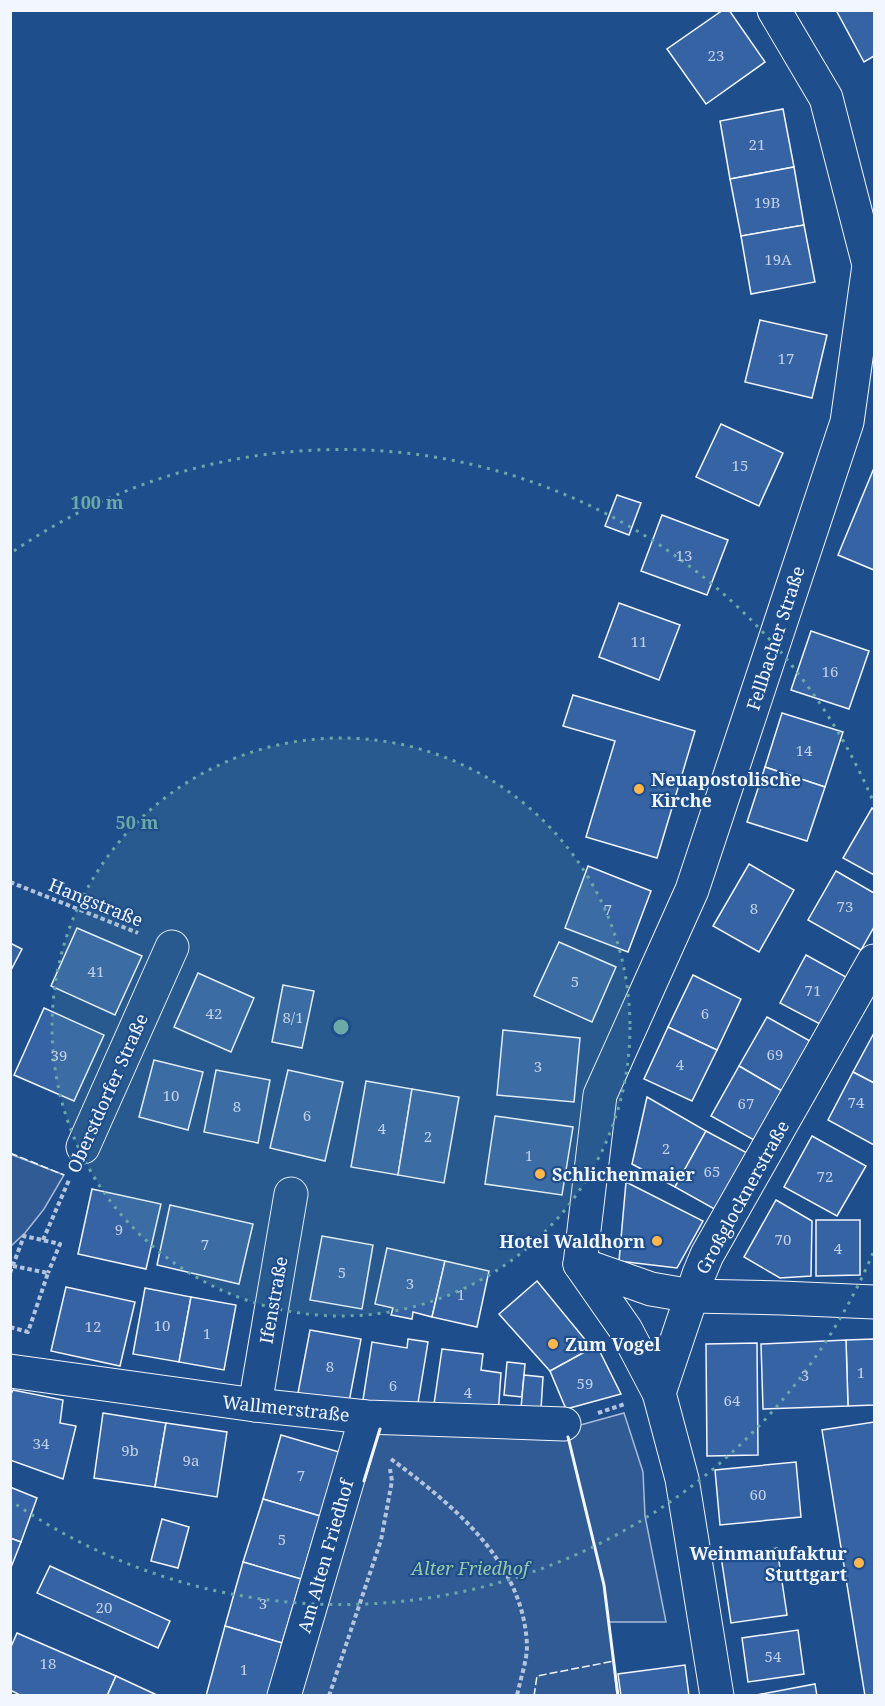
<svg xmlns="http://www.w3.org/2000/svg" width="885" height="1706" font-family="'Noto Serif',serif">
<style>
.built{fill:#305b95;stroke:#a8bbd7;stroke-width:1.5}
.building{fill:#3563a3;stroke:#f2f6ff;stroke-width:1.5}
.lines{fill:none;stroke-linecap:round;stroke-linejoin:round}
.minor-casing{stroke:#f2f6ff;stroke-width:35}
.path{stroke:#b3c4dc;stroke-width:4;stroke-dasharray:4.5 3;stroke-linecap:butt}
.minor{stroke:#1f4e8c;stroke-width:33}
.fence{stroke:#f2f6ff;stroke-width:1.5;stroke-dasharray:8 3;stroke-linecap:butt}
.wall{stroke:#f2f6ff;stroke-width:3}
.ring{fill:none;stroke:#6aa9a8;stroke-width:3;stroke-dasharray:3 6}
.poi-dot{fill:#ffb74d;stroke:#1f4e8c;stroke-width:2}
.labels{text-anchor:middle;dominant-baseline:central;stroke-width:4.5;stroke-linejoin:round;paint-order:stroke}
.number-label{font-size:15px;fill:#c3d1e8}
.street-label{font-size:18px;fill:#f2f6ff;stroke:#1f4e8c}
.poi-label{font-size:18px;font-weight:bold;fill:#f2f6ff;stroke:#1f4e8c;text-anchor:start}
.park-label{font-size:18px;font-style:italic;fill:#97c8a6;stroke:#1f4e8c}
.centre{fill:#6aa9a8;stroke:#1f4e8c;stroke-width:3}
.ring-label{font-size:18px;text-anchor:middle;font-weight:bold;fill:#6aa9a8;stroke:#1f4e8c;stroke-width:4.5;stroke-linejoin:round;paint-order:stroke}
</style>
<rect width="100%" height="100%" fill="#1f4e8c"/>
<g class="built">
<path d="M10 1154 64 1175 44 1209 25 1233 11 1246Z"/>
<path d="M624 1413 643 1472 645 1516 666 1622H609L617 1695 298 1696 382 1421 566 1429Z"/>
</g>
<g class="building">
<path d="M723 10H729L765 62 706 104 667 49Z"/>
<path d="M836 10H874V56L864 62Z"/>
<path d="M783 109 794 167 730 179 720 121Z"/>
<path d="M794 167 804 225 741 236 730 179Z"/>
<path d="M804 225 815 282 751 294 741 236Z"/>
<path d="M760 320 827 335 812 398 745 382Z"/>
<path d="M721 424 783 453 759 506 696 477Z"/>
<path d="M874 468V570L838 555Z"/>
<path d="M617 495 641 503 629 535 605 526Z"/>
<path d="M662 515 728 540 707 595 641 571Z"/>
<path d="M619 603 680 625 659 680 599 657Z"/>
<path d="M811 631 869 651 849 709 791 690Z"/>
<path d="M573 695 695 731 657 858 586 837 615 741 563 726Z"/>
<path d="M782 713 843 732 825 787 765 767Z"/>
<path d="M765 767 825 787 807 841 747 822Z"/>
<path d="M872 808 874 810V875L843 858Z"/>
<path d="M749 864 794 890 759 952 713 926Z"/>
<path d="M588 866 651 891 628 952 565 928Z"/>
<path d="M836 871 874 893V927L861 950 808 920Z"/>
<path d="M77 928 142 956 115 1015 51 986Z"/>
<path d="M559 942 616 967 592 1022 534 996Z"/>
<path d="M10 943 22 949 10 972Z"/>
<path d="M806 955 846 977 820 1024 780 1003Z"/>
<path d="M198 973 254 998 231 1052 174 1027Z"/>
<path d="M693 975 741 999 717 1050 668 1027Z"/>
<path d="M283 985 314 991 302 1048 272 1042Z"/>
<path d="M44 1008 104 1035 74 1101 14 1075Z"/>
<path d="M767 1017 810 1041 782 1091 739 1066Z"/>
<path d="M668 1027 717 1050 692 1101 644 1079Z"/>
<path d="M503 1030 580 1038 574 1102 497 1095Z"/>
<path d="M874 1033V1083L853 1072Z"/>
<path d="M154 1060 203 1072 188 1130 139 1117Z"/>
<path d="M739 1066 782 1091 754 1140 711 1116Z"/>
<path d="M216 1070 270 1080 258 1143 204 1132Z"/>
<path d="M288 1070 343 1082 325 1161 270 1148Z"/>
<path d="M853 1072 874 1083V1145L828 1120Z"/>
<path d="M366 1081 412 1089 398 1175 351 1167Z"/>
<path d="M412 1089 459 1097 444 1183 398 1175Z"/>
<path d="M647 1097 706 1131 675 1187 632 1164Z"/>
<path d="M495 1116 573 1127 562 1195 485 1184Z"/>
<path d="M706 1131 749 1154 718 1211 675 1187Z"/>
<path d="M812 1136 866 1166 837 1216 784 1187Z"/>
<path d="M626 1182 703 1221 677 1268 619 1261Z"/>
<path d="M92 1189 161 1204 146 1269 78 1254Z"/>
<path d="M776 1200 812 1221 811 1276 780 1278 744 1257Z"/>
<path d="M170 1205 253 1224 239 1284 157 1265Z"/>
<path d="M816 1220H860V1275L816 1276Z"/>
<path d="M322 1236 373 1245 362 1309 310 1300Z"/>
<path d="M387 1248 445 1261 432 1317 413 1312 412 1319 391 1315 393 1308 375 1304Z"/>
<path d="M445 1261 489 1271 477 1327 432 1317Z"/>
<path d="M537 1281 592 1348 550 1371 499 1314Z"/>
<path d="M66 1287 135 1302 120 1366 51 1351Z"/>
<path d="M145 1288 191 1297 179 1362 133 1354Z"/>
<path d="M191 1297 236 1305 224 1370 179 1362Z"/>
<path d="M310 1330 361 1339 349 1402 298 1393Z"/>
<path d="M408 1339 428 1342 417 1409 363 1400 372 1342 407 1348Z"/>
<path d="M874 1339V1405L848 1406 846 1340Z"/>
<path d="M846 1340 848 1406 763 1409 761 1344Z"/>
<path d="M757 1343 758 1455 707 1456 706 1344Z"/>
<path d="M592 1348H598L621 1394 566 1409 550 1371Z"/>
<path d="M442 1349 483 1354 481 1370 501 1373 498 1416 433 1411Z"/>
<path d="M507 1362 525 1364 522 1397 504 1395Z"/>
<path d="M524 1375 543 1377 541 1409 521 1408Z"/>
<path d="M13 1390 63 1400 60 1423 76 1426 63 1479 10 1460V1396Z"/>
<path d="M103 1413 166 1423 155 1487 94 1478Z"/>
<path d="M874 1422V1696H865L822 1430Z"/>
<path d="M166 1423 227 1432 217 1497 155 1487Z"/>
<path d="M281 1435 339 1452 320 1516 263 1499Z"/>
<path d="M796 1462 801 1517 720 1525 715 1470Z"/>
<path d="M10 1487 37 1498 21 1542 10 1538Z"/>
<path d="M263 1499 320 1516 301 1579 243 1562Z"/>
<path d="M162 1519 189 1527 178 1568 151 1561Z"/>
<path d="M10 1538 21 1542 10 1570Z"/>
<path d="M777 1548 787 1615 731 1623 721 1556Z"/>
<path d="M243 1562 301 1579 282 1643 225 1626Z"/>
<path d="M50 1566 170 1621 158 1648 37 1593Z"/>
<path d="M225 1626 282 1643 268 1696H206Z"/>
<path d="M798 1630 804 1674 748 1682 742 1638Z"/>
<path d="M17 1633 116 1676 107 1696H22L10 1690V1649Z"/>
<path d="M685 1665 689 1696H621L618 1674Z"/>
<path d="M116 1676 159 1696H107Z"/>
<path d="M815 1684 817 1696H751Z"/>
</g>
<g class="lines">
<defs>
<g id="minor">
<path d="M83 1147 172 947"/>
<path d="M580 1264 600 1095 692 890 847 422 869 265 826 98 774 10"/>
<path d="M580 1264 626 1330 659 1393 682 1479 717 1696"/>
<path d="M580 1264 651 1289 692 1296 782 1298 874 1302"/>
<path d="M10 1371 255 1405 366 1417 564 1424"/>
<path d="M659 1393 699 1274 707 1255 874 961"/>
<path d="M255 1405 291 1194"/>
<path d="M284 1696 366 1417"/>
</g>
</defs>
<use href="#minor" class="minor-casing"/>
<g class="path">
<path d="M10 882 138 933"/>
<path d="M43 1240 69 1180"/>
<path d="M10 1273 24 1236 60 1244 48 1273"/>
<path d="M10 1327 28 1332 48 1273 13 1266"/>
<path d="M598 1413 625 1404"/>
<path d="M391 1459C453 1505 524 1562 527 1646 527 1661 520 1680 517 1696"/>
<path d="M329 1696 381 1540 392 1481 390 1469"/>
</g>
<use href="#minor" class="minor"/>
<g class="fence">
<path d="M10 1153 64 1175"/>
<path d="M534 1696 537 1676 614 1661"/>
</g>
<g class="wall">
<path d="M568 1437 604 1585 618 1696"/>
<path d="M364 1481 380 1429"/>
</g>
</g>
<circle cx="341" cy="1027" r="289" fill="#6aa9a8" fill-opacity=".12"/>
<g class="ring">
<circle cx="341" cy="1027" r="289"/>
<path d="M873 1253A578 578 0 0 1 14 1503M14 551A578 578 0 0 1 873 801"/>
</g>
<g class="poi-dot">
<circle cx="639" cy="789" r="6"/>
<circle cx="540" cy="1174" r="6"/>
<circle cx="657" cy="1241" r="6"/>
<circle cx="553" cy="1344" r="6"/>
<circle cx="859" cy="1563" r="6"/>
</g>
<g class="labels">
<g class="number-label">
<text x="716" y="55">23</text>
<text x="757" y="144">21</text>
<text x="767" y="202">19B</text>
<text x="778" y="259">19A</text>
<text x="786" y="358">17</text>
<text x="740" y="465">15</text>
<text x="684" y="555">13</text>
<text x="639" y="641">11</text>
<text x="830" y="671">16</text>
<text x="804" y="750">14</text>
<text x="845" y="906">73</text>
<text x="754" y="908">8</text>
<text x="608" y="909">7</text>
<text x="96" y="971">41</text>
<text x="575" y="981">5</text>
<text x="813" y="990">71</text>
<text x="214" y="1013">42</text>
<text x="705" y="1013">6</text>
<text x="293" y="1017">8/1</text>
<text x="775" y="1054">69</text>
<text x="59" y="1055">39</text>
<text x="680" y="1064">4</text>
<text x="538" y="1066">3</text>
<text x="171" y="1095">10</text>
<text x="856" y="1102">74</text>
<text x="746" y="1103">67</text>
<text x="237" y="1106">8</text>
<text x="307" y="1115">6</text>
<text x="382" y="1128">4</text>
<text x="428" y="1136">2</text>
<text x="666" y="1148">2</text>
<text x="529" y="1155">1</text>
<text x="712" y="1171">65</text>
<text x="825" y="1176">72</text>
<text x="119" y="1229">9</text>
<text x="783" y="1239">70</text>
<text x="205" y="1244">7</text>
<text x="838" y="1248">4</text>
<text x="342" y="1272">5</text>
<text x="410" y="1283">3</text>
<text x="461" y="1294">1</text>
<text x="162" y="1325">10</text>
<text x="93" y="1326">12</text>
<text x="207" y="1333">1</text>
<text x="330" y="1366">8</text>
<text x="861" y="1372">1</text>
<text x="805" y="1375">3</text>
<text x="585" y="1383">59</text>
<text x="393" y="1385">6</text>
<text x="468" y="1392">4</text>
<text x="732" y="1400">64</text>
<text x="41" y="1443">34</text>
<text x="130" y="1450">9b</text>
<text x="191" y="1460">9a</text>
<text x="301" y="1475">7</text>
<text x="758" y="1494">60</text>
<text x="282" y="1539">5</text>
<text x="263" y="1603">3</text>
<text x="104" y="1607">20</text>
<text x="773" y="1656">54</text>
<text x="48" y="1663">18</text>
<text x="244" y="1669">1</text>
</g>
<g class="street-label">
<text transform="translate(775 638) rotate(-72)">Fellbacher Straße</text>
<text transform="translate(96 902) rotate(22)">Hangstraße</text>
<text transform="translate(107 1093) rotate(-66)">Oberstdorfer Straße</text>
<text transform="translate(742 1197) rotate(-61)">Großglocknerstraße</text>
<text transform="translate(273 1300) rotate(-80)">Ifenstraße</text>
<text transform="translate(286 1408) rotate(6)">Wallmerstraße</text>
<text transform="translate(325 1556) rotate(-74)">Am Alten Friedhof</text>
</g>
<g class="poi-label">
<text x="651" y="779">Neuapostolische<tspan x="651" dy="21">Kirche</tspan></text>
<text x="552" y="1174">Schlichenmaier</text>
<text x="645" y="1241" text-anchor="end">Hotel Waldhorn</text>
<text x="565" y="1344">Zum Vogel</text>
<text x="847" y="1553" text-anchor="end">Weinmanufaktur<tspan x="847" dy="21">Stuttgart</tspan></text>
</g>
<g class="park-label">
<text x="470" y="1568">Alter Friedhof</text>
</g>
</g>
<circle cx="341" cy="1027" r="9" class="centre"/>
<g class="ring-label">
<text x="97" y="509">100 m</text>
<text x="137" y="829">50 m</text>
</g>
<rect width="885" height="1706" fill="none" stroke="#f2f6ff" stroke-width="24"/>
</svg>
